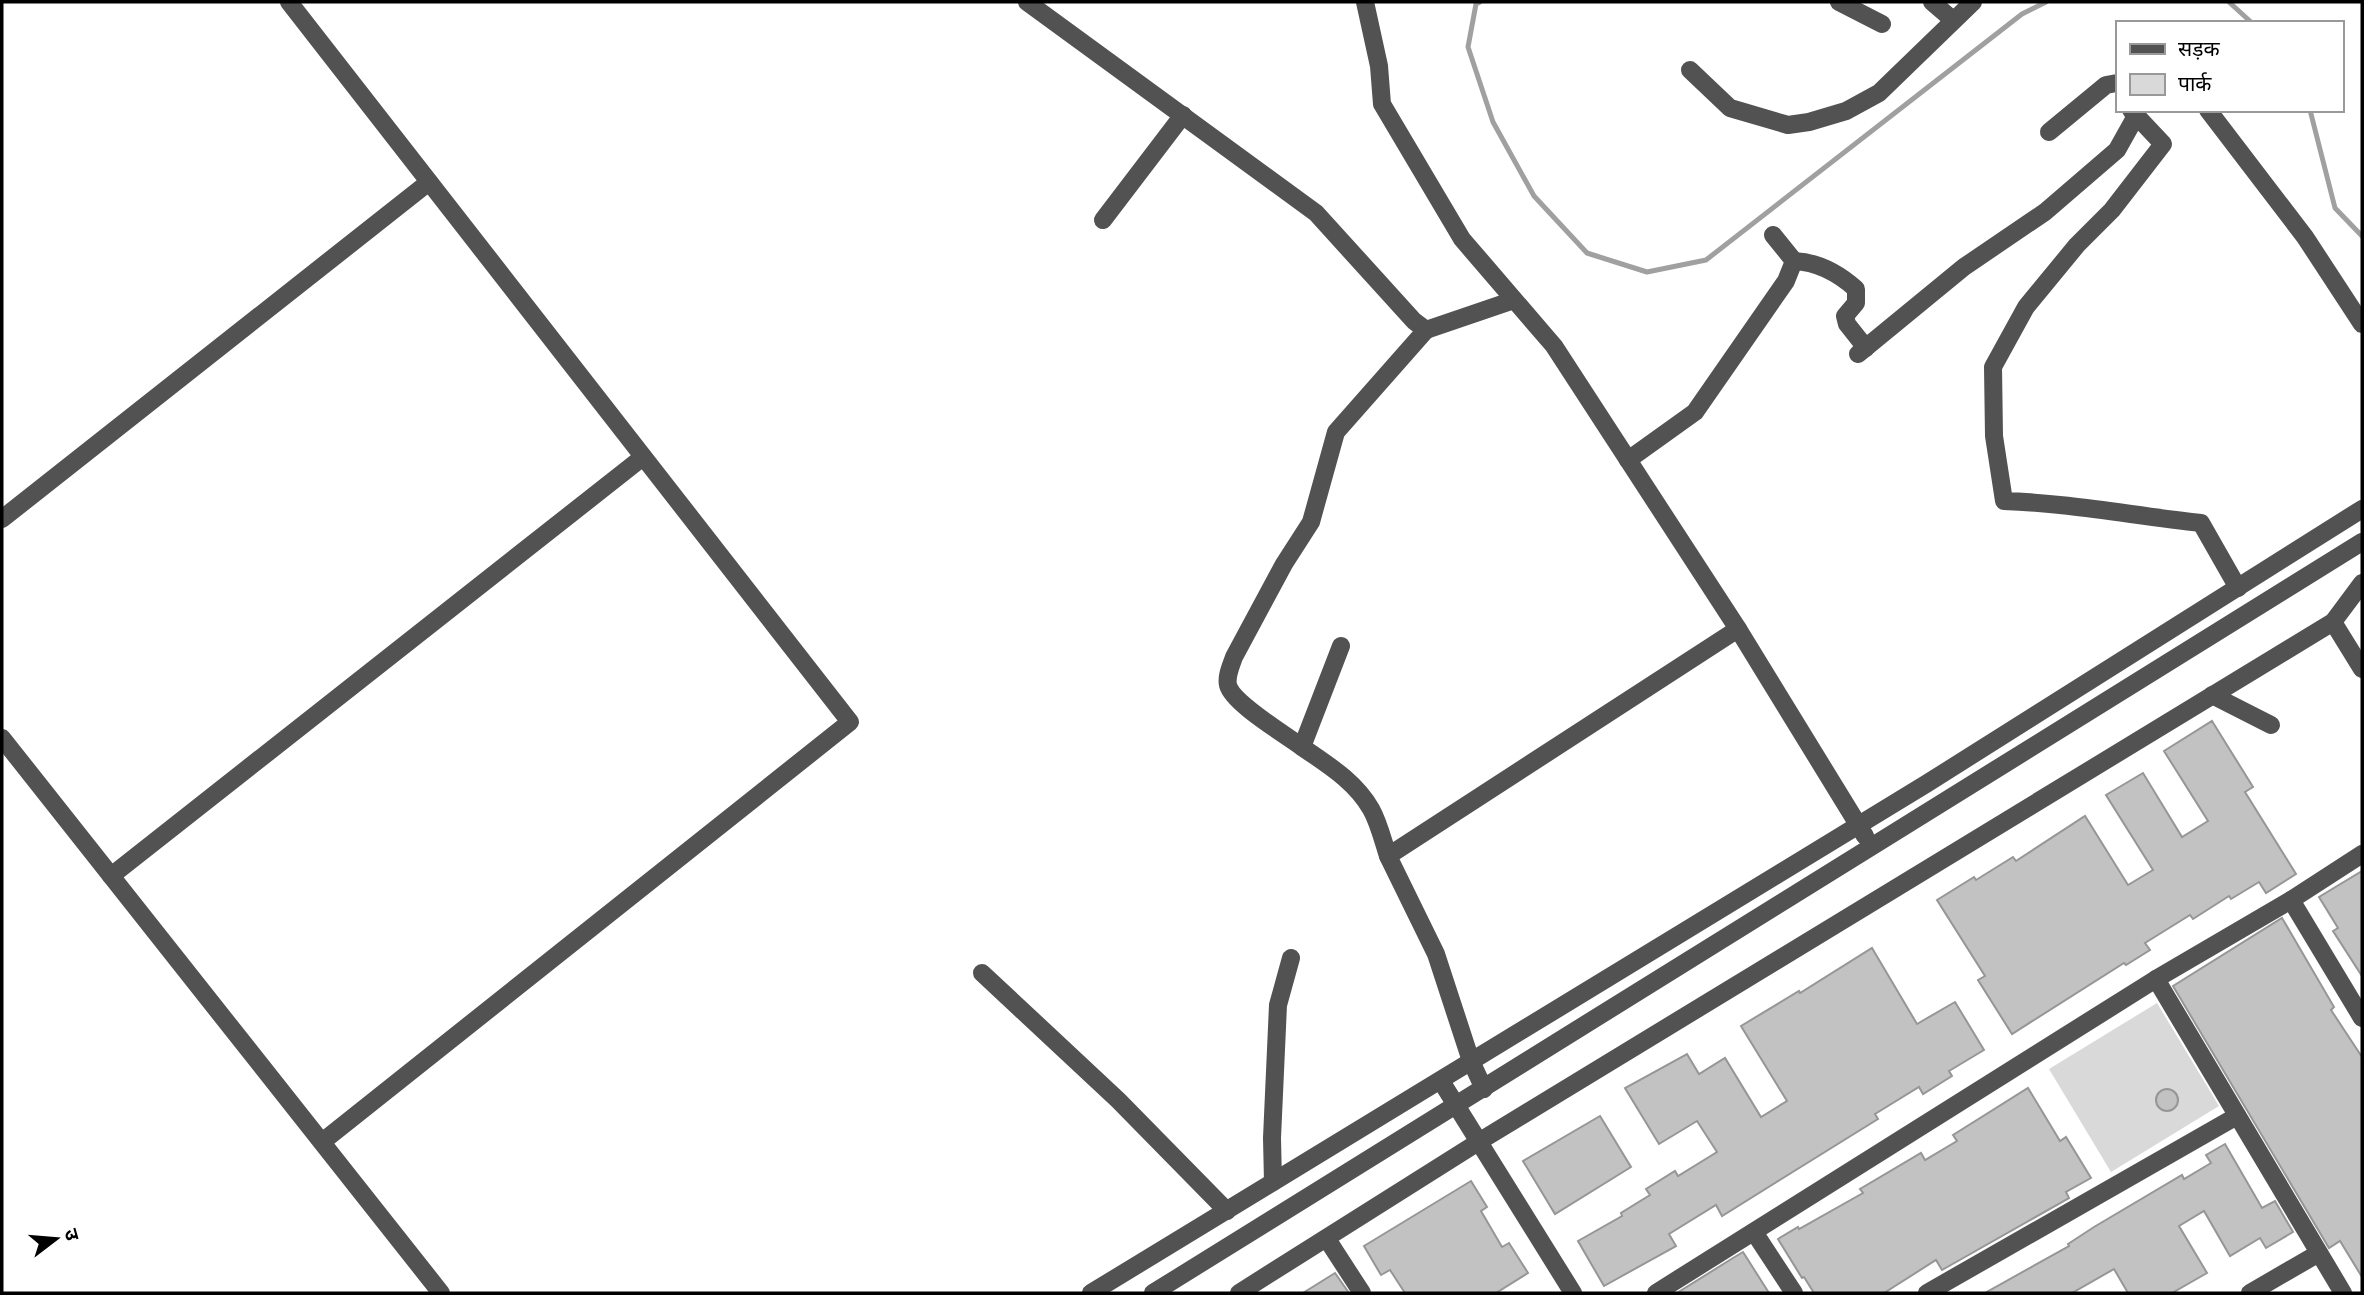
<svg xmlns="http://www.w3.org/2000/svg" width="2364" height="1295" font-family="Ubuntu,'Noto Sans Devanagari',sans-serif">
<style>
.green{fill:#d9d9d9}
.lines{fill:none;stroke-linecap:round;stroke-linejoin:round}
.stream{stroke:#a0a0a0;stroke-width:5}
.building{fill:#c2c2c2;stroke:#969696;stroke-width:2}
.minor{stroke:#525252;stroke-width:18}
</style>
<rect width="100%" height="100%" fill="#fff"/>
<path class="green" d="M2157 1003 2219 1106 2111 1172 2049 1069Z"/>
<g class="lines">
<g class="stream">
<path d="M1480 2 1476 4 1468 47 1493 122 1534 196 1587 253 1647 272 1706 260 2022 14 2046 2"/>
<path d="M2229 2 2252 23"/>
<path d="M2310 110 2335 208 2362 236"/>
</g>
</g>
<g class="building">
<path d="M2212 721 2253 787 2245 792 2296 874 2266 893 2259 882 2231 899 2229 896 2193 919 2190 915 2145 943 2150 950 2126 965 2124 963 2012 1034 1978 980 1985 976 1937 900 1974 877 1976 880 2013 857 2016 861 2085 816 2128 885 2153 870 2106 795 2143 773 2182 837 2208 821 2164 751Z"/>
<path d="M2362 871V976L2333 931 2338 928 2319 897Z"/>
<path d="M2282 918 2334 1007 2331 1010 2362 1057V1277L2340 1241 2329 1248 2173 986Z"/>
<path d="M1872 948 1917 1024 1955 1002 1984 1050 1949 1071 1952 1076 1923 1094 1919 1087 1875 1114 1878 1119 1722 1216 1716 1205 1669 1234 1676 1246 1604 1286 1578 1241 1622 1216 1621 1213 1650 1195 1646 1189 1675 1171 1678 1176 1717 1152 1697 1121 1659 1144 1625 1088 1687 1054 1699 1074 1725 1058 1761 1117 1787 1101 1741 1026 1799 991 1800 993Z"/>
<path d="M2028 1088 2060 1141 2066 1137 2091 1178 2066 1192 2069 1198 1942 1270 1936 1260 1884 1293H1814L1804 1277 1802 1278 1778 1239 1798 1227 1799 1229 1863 1193 1860 1189 1921 1153 1925 1160 1957 1141 1953 1135Z"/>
<circle cx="2167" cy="1100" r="11"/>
<path d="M1600 1116 1631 1167 1555 1214 1523 1161Z"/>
<path d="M2225 1144 2262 1208 2275 1201 2293 1232 2266 1248 2260 1238 2230 1256 2204 1211 2179 1226 2207 1273 2172 1293H2128L2114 1269 2072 1293H1985L2069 1246 2068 1244 2094 1227 2182 1175 2184 1179 2211 1163 2206 1155Z"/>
<path d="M1471 1181 1487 1207 1481 1211 1502 1247 1509 1243 1528 1273 1496 1293H1405L1390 1270 1381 1275 1364 1246Z"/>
<path d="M1743 1252 1769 1293H1677L1733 1258Z"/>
<path d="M1335 1273 1349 1293H1303Z"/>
</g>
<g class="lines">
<g class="minor">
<path d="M289 2 850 722 322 1142"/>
<path d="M1027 2 1316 213 1414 321 1426 330 1514 300"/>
<path d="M1365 2 1379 66 1382 104 1462 239 1554 346 1738 629 1865 836"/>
<path d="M1839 2 1882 24"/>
<path d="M1932 2 1953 20"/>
<path d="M1690 70 1730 108 1788 125 1809 122 1846 111 1879 93 1973 2"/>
<path d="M2131 110 2163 144 2112 210 2077 245 2026 307 1993 367 1994 436 2004 501C2070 503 2135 516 2201 523L2238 588"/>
<path d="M2208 110 2305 237 2362 324"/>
<path d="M2049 132 2106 85 2117 83"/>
<path d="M1103 220 1183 115"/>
<path d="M1794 261C1818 262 1837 272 1856 289V303L1845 316 1847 324 1866 348"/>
<path d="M1858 354 1964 267 2045 212 2117 150 2136 116"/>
<path d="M1628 460 1695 412 1786 281 1794 261 1773 235"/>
<path d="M2 519 429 182"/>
<path d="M2333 622 2362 669"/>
<path d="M1341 646 1302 747C1328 765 1355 781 1371 809 1379 823 1383 841 1388 856"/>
<path d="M2212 695 2271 725"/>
<path d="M2 738 441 1293"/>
<path d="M1302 747C1286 735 1232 703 1228 685 1226 676 1231 666 1234 657L1284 564 1311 522 1336 432 1426 330"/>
<path d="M111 876 643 457"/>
<path d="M2291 900 2362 1018"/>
<path d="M982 973 1118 1100 1227 1211"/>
<path d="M2156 979 2343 1293"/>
<path d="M1441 1081 1573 1293"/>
<path d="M1484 1089 1471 1061 1436 954 1388 856 1738 629"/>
<path d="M1273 1182 1272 1138 1278 1005 1291 958"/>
<path d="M1754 1232 1794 1293"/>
<path d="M1327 1239 1362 1293"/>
<path d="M1091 1293 1926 784 2362 509"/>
<path d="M1153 1293 2362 542"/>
<path d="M1239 1293 1480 1141 2333 622 2362 583"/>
<path d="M1656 1293 2156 979 2291 900 2362 854"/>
<path d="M1927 1293 2237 1116"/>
<path d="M2250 1293 2319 1253"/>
</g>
</g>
<rect width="2364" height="1295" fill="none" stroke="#000000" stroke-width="7"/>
<rect x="2116" y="21" width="228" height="91" fill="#ffffff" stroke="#999999" stroke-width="2"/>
<rect x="2130" y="44" width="35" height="10" fill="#525252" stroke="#999999" stroke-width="2"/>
<text x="2178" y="56" font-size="21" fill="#000000">सड़क</text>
<rect x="2130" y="74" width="35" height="21" fill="#d9d9d9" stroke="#999999" stroke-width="2"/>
<text x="2178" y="91" font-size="21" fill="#000000">पार्क</text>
<g transform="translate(56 1239) rotate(74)" stroke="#ffffff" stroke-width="5" paint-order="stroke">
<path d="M0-5L12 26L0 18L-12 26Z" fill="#000000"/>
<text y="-10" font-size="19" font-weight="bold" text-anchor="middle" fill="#000000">उ</text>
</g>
</svg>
